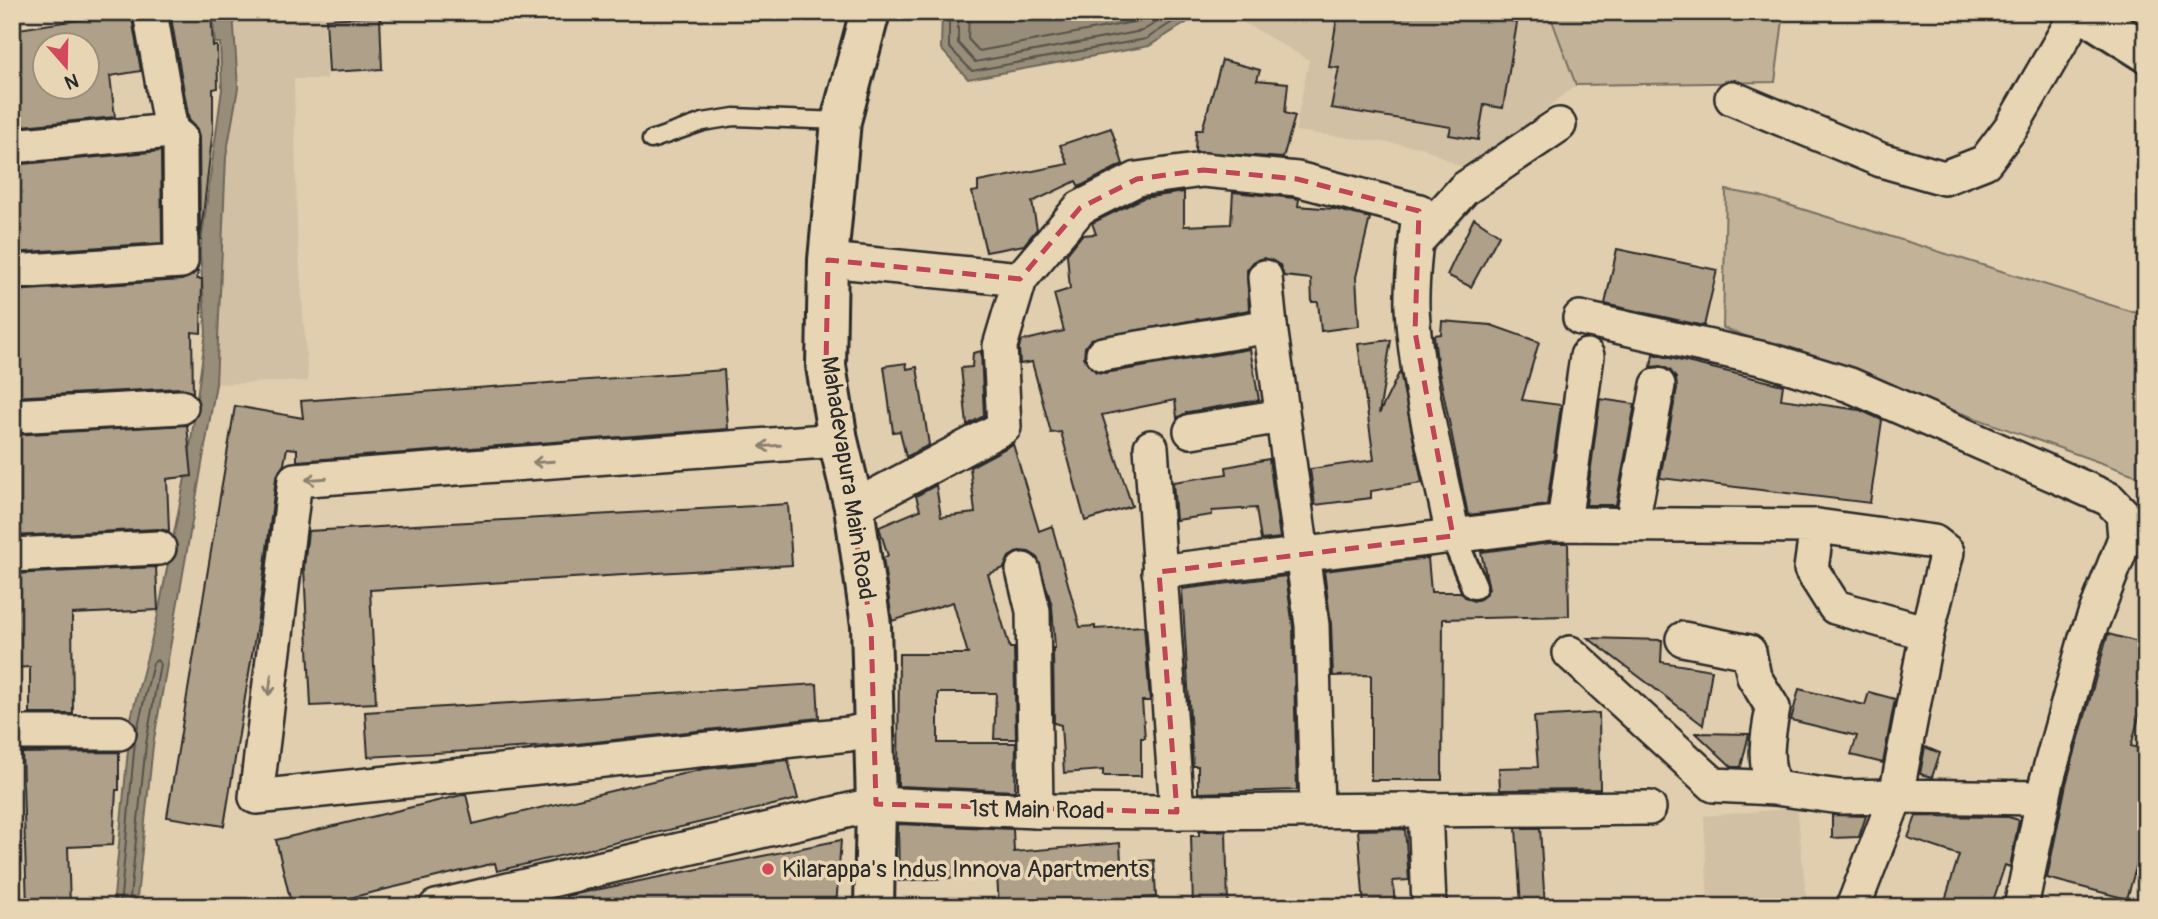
<svg xmlns="http://www.w3.org/2000/svg" width="2158" height="919" font-family="Pangolin,sans-serif">
<style>
.built{fill:#d1c0a3}
.green{fill:#c2b398;stroke:#766f62;stroke-width:2}
.water{fill:#988d79;stroke:#6c665a;stroke-width:2}
.lines{fill:none;stroke-linecap:round;stroke-linejoin:round}
.shore{stroke:#57524a;stroke-width:2}
.building{fill:#aea089;stroke:#2b2b2b;stroke-width:2;fill-rule:evenodd}
.service-casing{stroke:#2b2b2b;stroke-width:21}
.pedestrian-casing{stroke:#2b2b2b;stroke-width:30}
.minor-casing{stroke:#2b2b2b;stroke-width:38}
.tertiary-casing{stroke:#2b2b2b;stroke-width:44}
.service{stroke:#e8d5b3;stroke-width:16}
.pedestrian{stroke:#e8d5b3;stroke-width:24}
.minor{stroke:#e8d5b3;stroke-width:33}
.tertiary{stroke:#e8d5b3;stroke-width:38}
.oneway{stroke:#8a806f}
.marked{fill:none;stroke:#c04656;stroke-width:5;stroke-dasharray:14 9;stroke-linejoin:round}
.poi-dot{fill:#d1495b;stroke:#e8d5b3;stroke-width:2.5}
.labels{text-anchor:middle;dominant-baseline:central;stroke-width:7;stroke-linejoin:round;paint-order:stroke}
.street-label{font-size:24px;fill:#2b2b2b;stroke:#e8d5b3}
.poi-label{font-size:24px;fill:#2b2b2b;stroke:#e8d5b3;text-anchor:start}
</style>
<rect width="100%" height="100%" fill="#e0ceae"/>
<filter id="ink" filterUnits="userSpaceOnUse"><feTurbulence type="fractalNoise" baseFrequency=".0143" numOctaves="2"/><feDisplacementMap in="SourceGraphic" scale="14" xChannelSelector="R" yChannelSelector="G"/><feConvolveMatrix kernelMatrix="1 2 1 2 8 2 1 2 1" color-interpolation-filters="sRGB"/></filter>
<g filter="url(#ink)">
<g class="built">
<path d="M233 12H323L327 79H294L297 229 308 381 216 384 226 157 238 88Z"/>
<path d="M1237 12H1549L1576 85 1469 171 1422 147 1295 131 1309 60 1234 17Z"/>
<path d="M1797 808 1807 907H1708L1704 816Z"/>
</g>
<g class="green">
<path d="M1549 12H1784L1775 82 1576 85Z"/>
<path d="M1726 190 1760 196 2146 316V495L2138 476 1723 328Z"/>
</g>
<g class="water">
<path d="M212 12H233L238 88 226 157 216 384 153 745 136 907H113L131 718 157 619 188 463 206 332 200 252 222 89 220 43H215Z"/>
<path d="M942 12H1196L1192 19 1149 46 968 79 941 49Z"/>
</g>
<g class="lines">
<g class="shore">
<path d="M949 12V47L972 71 1146 39 1188 12"/>
<path d="M958 12V43L975 62 1142 31 1174 12"/>
<path d="M969 12 968 39 979 51 1139 21 1153 12"/>
<path d="M120 907 135 740"/>
<path d="M129 907 146 744 160 664 157 660 153 663 137 730"/>
</g>
</g>
<g class="building">
<path d="M83 12H131L141 71 110 76 115 117 12 127V30L84 19ZM46 46H88V88H46Z"/>
<path d="M170 12H211L213 46H217L218 88 213 89V130L200 241 199 137 197 129 189 120Z"/>
<path d="M1338 12H1489L1517 23 1503 108 1484 105 1478 140 1449 135 1451 127 1331 108 1339 68 1329 67Z"/>
<path d="M380 16 382 69 329 72 326 19Z"/>
<path d="M1222 60 1260 70 1257 80 1288 83 1285 113 1295 116 1283 158 1195 152 1196 130H1202Z"/>
<path d="M1111 128 1123 164 1079 187 1076 181 1032 202 1037 229 1024 245 986 252 972 192 978 191V182L1068 164 1060 145Z"/>
<path d="M161 151 162 243 12 253V165Z"/>
<path d="M1184 192V226L1231 224 1233 192 1294 198 1299 199 1298 206 1334 209 1370 218 1356 277 1359 326 1321 331 1318 302H1312L1311 279 1284 276 1280 265 1264 258 1254 261 1247 270 1249 310 1091 339 1085 347 1084 358 1096 372 1105 373 1250 349 1259 400 1188 412 1177 418 1175 400 1102 415 1132 506 1085 521 1061 432 1051 433 1032 362 1020 364 1019 348 1021 341 1064 331 1054 294 1070 289 1067 254 1082 235 1096 234 1092 223 1143 198Z"/>
<path d="M1474 218 1499 235 1471 287 1447 275Z"/>
<path d="M1617 249 1717 270 1704 326 1605 304Z"/>
<path d="M198 271 197 279H202L201 333 192 332 193 393 180 388 12 397V291L182 280Z"/>
<path d="M1442 321 1491 325 1539 342 1522 400 1561 405 1547 505 1468 515 1437 362 1434 335 1441 334Z"/>
<path d="M1391 340 1379 414 1400 371 1422 483 1371 491V498L1315 505 1310 469 1374 460 1358 344Z"/>
<path d="M981 351 984 416 967 425 961 368 972 367 973 353Z"/>
<path d="M1653 354 1783 385 1781 399 1860 410 1882 420 1870 503 1660 478 1677 388 1676 378 1670 370 1661 366 1651 367Z"/>
<path d="M906 363 907 369 917 367 929 445 906 457 900 431 893 432 884 366Z"/>
<path d="M724 370 728 429 297 461V449L287 448 284 464 276 478 259 612 224 826 167 817 235 406 303 418 301 401Z"/>
<path d="M1600 399 1635 404 1616 505H1586Z"/>
<path d="M187 425 192 476 167 479 169 531 158 529 12 536V435Z"/>
<path d="M1013 444 1039 531 1052 526 1080 627 1095 626V629L1144 626 1150 701H1142L1145 738H1141V776H1103V770L1064 773 1061 725 1054 723 1053 648H1055L1052 606 1037 557 1029 552 1019 551 1009 557 1004 568 988 574 1010 648H1014L1016 739H994L996 693H938V743H1016L1015 791 898 786 899 654H968L953 602 892 621 883 558 888 556 879 527 920 510 916 496 936 485 941 517 975 513 970 467Z"/>
<path d="M1269 459 1280 538 1261 540 1256 508 1212 511V515L1176 520 1173 482 1227 474 1226 467Z"/>
<path d="M788 504 792 565 370 590 376 703 311 706 304 568 308 531Z"/>
<path d="M1550 543H1568L1569 616 1443 619 1442 780H1371V675L1333 676 1331 624 1324 571 1428 558 1431 592H1460L1473 601 1480 599 1489 589 1481 552Z"/>
<path d="M156 567 158 610 72 614 73 714H30V667L12 668V574Z"/>
<path d="M1286 576 1293 627 1297 790 1198 793V766H1193L1182 589Z"/>
<path d="M2108 634 2146 644V691L2131 746 2146 750V832L2127 899 2047 878 2066 784Z"/>
<path d="M1588 638 1662 640 1661 662 1712 670 1703 725Z"/>
<path d="M817 684 819 718 567 745 368 757 365 712Z"/>
<path d="M1799 689 1865 705 1869 692 1895 699 1883 763 1851 755 1857 736 1791 720Z"/>
<path d="M1599 713 1600 789 1500 790 1499 768 1538 767 1534 717Z"/>
<path d="M1696 733 1749 734 1741 767H1732Z"/>
<path d="M1925 747 1940 753 1932 777 1920 774Z"/>
<path d="M119 752V790H116L113 845 68 847 70 905 27 907 22 753Z"/>
<path d="M788 760 798 799 497 871 495 863 312 907H292L276 840 466 794 473 824 703 769Z"/>
<path d="M1832 815 1866 816 1859 837 1832 838Z"/>
<path d="M1916 816 2008 817 2019 820 2010 867 2005 865 1991 907H1943L1959 855 1908 838Z"/>
<path d="M898 824 1013 829 1014 852 1120 843 1121 862 1154 860 1156 897 1122 899V907H999L997 875 899 881Z"/>
<path d="M1516 828H1540L1545 907H1521Z"/>
<path d="M1405 829 1409 880 1393 881 1395 907H1364L1358 830Z"/>
<path d="M1199 831H1226L1228 907H1193L1191 836H1199Z"/>
<path d="M841 840 836 907H567L566 896Z"/>
</g>
<g class="lines">
<defs>
<path id="service" d="M651 140 703 122 734 117 841 121"/>
<path id="pedestrian" d="M1453 536 1474 586"/>
<g id="minor">
<path d="M1732 98 1881 160 1944 178 1985 162 2012 126 2078 12"/>
<path d="M12 146 171 131 150 12"/>
<path d="M1417 241 1464 189 1559 125"/>
<path d="M828 260 1020 279"/>
<path d="M12 272 181 261 180 138 171 131"/>
<path d="M1265 277 1270 326"/>
<path d="M1580 318 1769 360 1850 385 2109 499 2123 514 2125 538 2086 638 2047 780 2021 907"/>
<path d="M1103 354 1270 326 1312 625 1317 810"/>
<path d="M12 416 181 407"/>
<path d="M1191 431 1282 416"/>
<path d="M838 440 295 480 256 797 849 734 874 728"/>
<path d="M1151 447 1177 812"/>
<path d="M854 507 1004 427 1000 346 1020 279 1080 208 1137 179 1203 170 1297 179 1419 211C1416 243 1411 276 1412 308 1416 384 1438 461 1453 536"/>
<path d="M1564 523 1587 356"/>
<path d="M1632 523 1658 385"/>
<path d="M1817 526 1934 542 1947 552 1927 633"/>
<path d="M12 555 159 548"/>
<path d="M1023 570 1033 611 1036 811"/>
<path d="M1159 572 1549 524 1817 526 1811 569 1835 607 1927 633 1896 796 2043 798"/>
<path d="M1683 639 1749 652 1754 677 1773 708C1768 734 1762 764 1775 788"/>
<path d="M1570 653 1714 785 1775 788 1840 797 1896 796 1853 907"/>
<path d="M12 733H119"/>
<path d="M1425 809 1429 905"/>
<path d="M436 907 876 804 1036 811 1177 812 1649 808"/>
</g>
<g id="tertiary">
<path d="M870 12 841 121 828 260 826 366 838 440 854 507 871 625 876 804 874 907"/>
<path d="M2083 12 2146 52"/>
</g>
</defs>
<use href="#service" class="service-casing"/>
<use href="#pedestrian" class="pedestrian-casing"/>
<use href="#minor" class="minor-casing"/>
<use href="#tertiary" class="tertiary-casing"/>
<use href="#service" class="service"/>
<use href="#pedestrian" class="pedestrian"/>
<use href="#minor" class="minor"/>
<use href="#tertiary" class="tertiary"/>
</g>
<defs><path id="oneway-shaft" d="M-6 0H5M1.5-3L5.5 0L1.5 3" fill="none" stroke-width="1.6" stroke-linecap="round" stroke-linejoin="round" transform="scale(1.75)"/></defs>
<g class="oneway">
<use href="#oneway-shaft" transform="translate(770 446) rotate(176)"/>
<use href="#oneway-shaft" transform="translate(543 462) rotate(176)"/>
<use href="#oneway-shaft" transform="translate(316 479) rotate(176)"/>
<use href="#oneway-shaft" transform="translate(270 685) rotate(97)"/>
</g>
</g>
<path class="marked" d="M1203 170 1297 179 1419 211 1415 332 1453 536 1159 572 1177 812 876 804 871 625 826 366 828 260 1020 279 1080 208 1137 179Z"/>
<circle class="poi-dot" cx="768" cy="869" r="7"/>
<g class="labels">
<g class="street-label">
<text transform="translate(848 478) rotate(81)">Mahadevapura Main Road</text>
<text transform="translate(1037 810) rotate(1)">1st Main Road</text>
</g>
<g class="poi-label">
<text x="782" y="869">Kilarappa's Indus Innova Apartments</text>
</g>
</g>
<rect width="2158" height="919" fill="none" stroke="#e8d5b3" stroke-width="42"/>
<rect x="21" y="21" width="2116" height="877" fill="none" stroke="#2b2b2b" stroke-width="2.5" filter="url(#ink)"/>
<g transform="translate(66 66) rotate(160)"><circle r="33" fill="#e8d5b3" stroke="#9c917d" stroke-width="2"/>
<path d="M0-5L12 26L0 18L-12 26Z" fill="#d1495b"/>
<text y="-10" font-size="19" font-weight="bold" text-anchor="middle" fill="#2b2b2b">N</text>
</g>
</svg>
